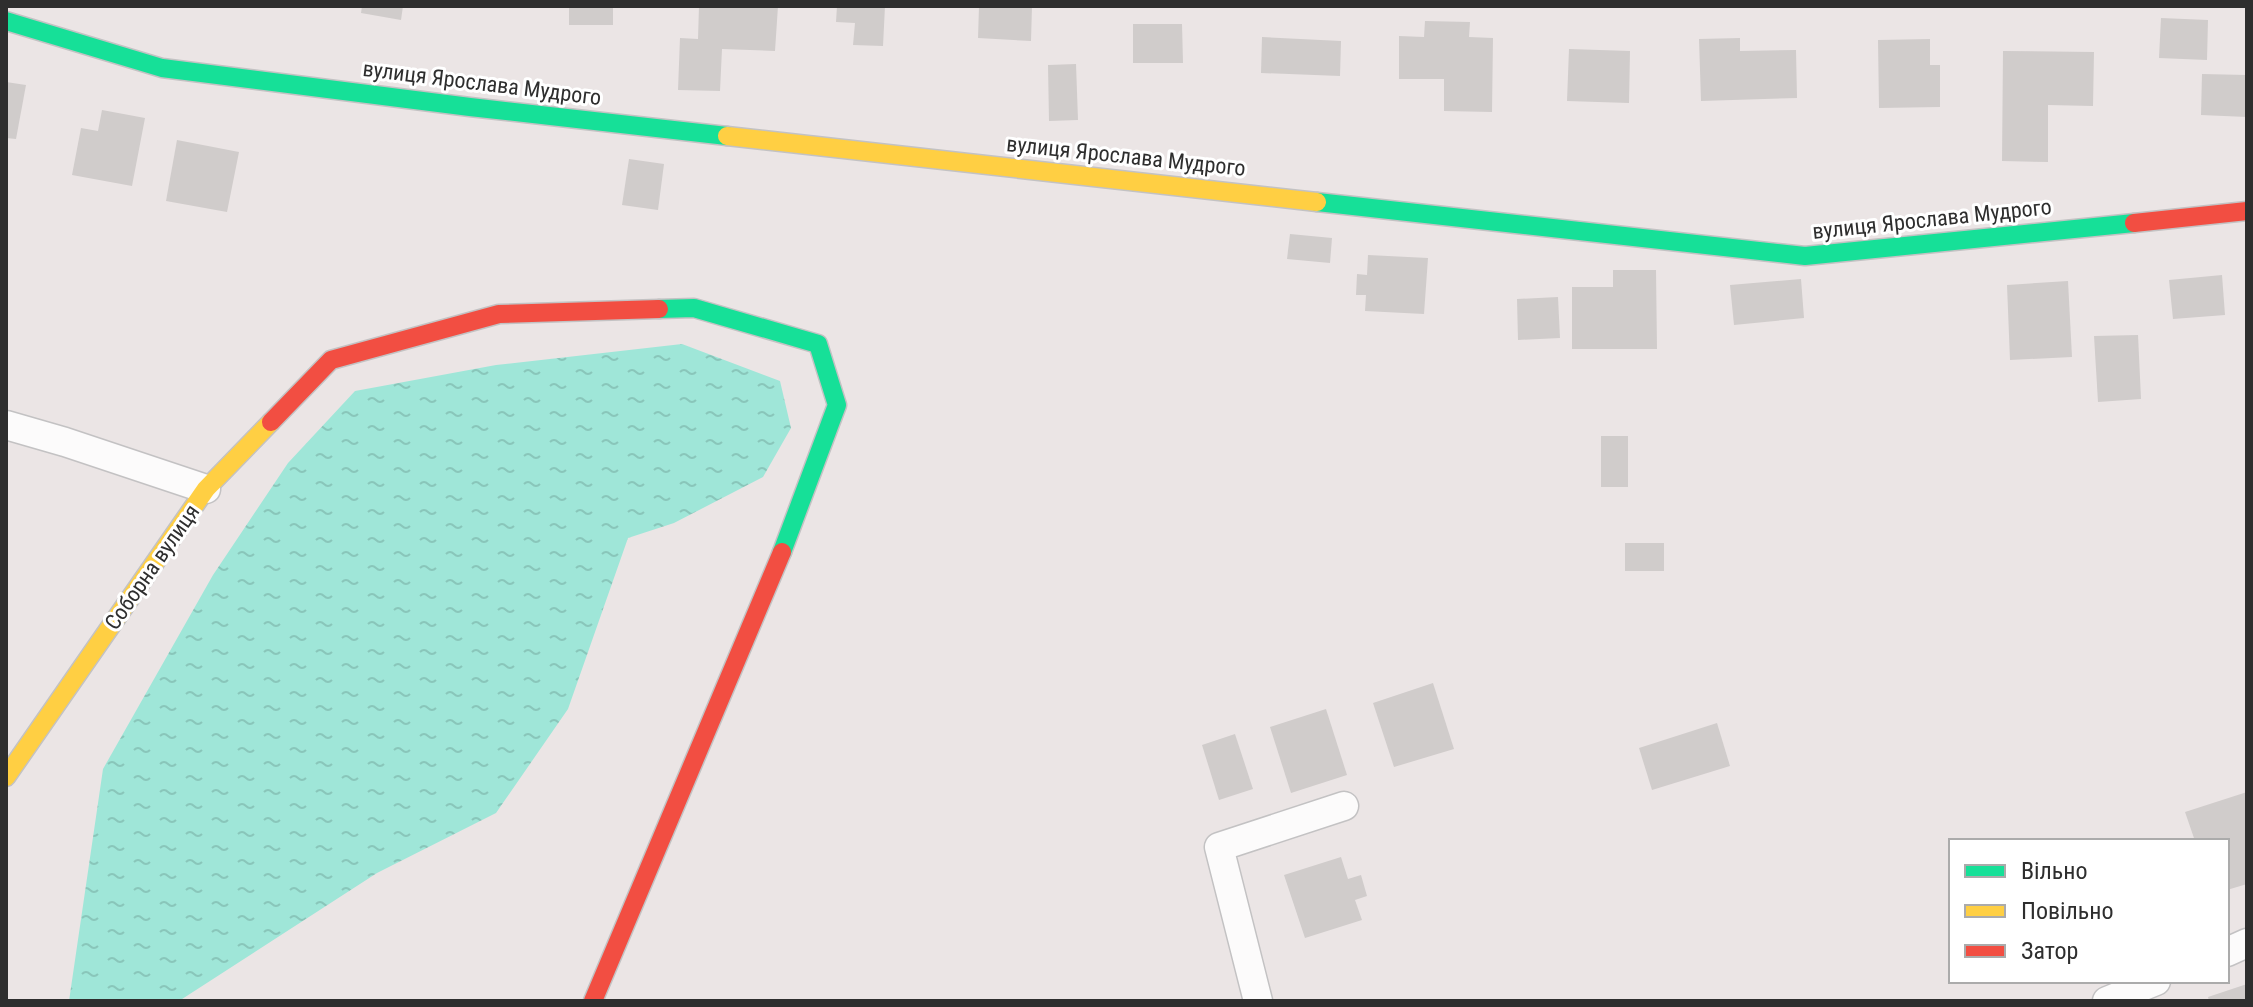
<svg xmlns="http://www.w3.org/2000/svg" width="2253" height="1007" font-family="'Roboto Condensed',sans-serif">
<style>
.water{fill:url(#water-ripples)}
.building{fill:#d0cccb}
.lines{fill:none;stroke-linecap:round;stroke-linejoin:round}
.street-casing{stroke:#c3c2c3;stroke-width:31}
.fast-casing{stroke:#c3c2c3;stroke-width:21}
.slow-casing{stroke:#c3c2c3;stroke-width:21}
.jam-casing{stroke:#c3c2c3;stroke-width:21}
.street{stroke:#fcfbfb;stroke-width:28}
.fast{stroke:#16e098;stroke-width:18}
.slow{stroke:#ffcf43;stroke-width:18}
.jam{stroke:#f24e42;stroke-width:18}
.labels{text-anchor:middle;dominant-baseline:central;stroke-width:6;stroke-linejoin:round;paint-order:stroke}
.street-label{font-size:22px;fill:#2e2e2e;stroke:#fff}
</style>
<defs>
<pattern id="water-ripples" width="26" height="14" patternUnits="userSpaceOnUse" patternTransform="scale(2)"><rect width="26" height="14" fill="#9fe6d8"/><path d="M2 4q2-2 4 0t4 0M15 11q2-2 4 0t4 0" fill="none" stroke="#89c6ba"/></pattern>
</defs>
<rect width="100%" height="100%" fill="#ebe5e5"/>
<path class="water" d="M682 344 780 381 791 428 763 477 674 523 628 538 568 709 496 813 377 873 179 1001H69L103 769 213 575 288 463 355 391 496 365Z"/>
<g class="building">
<path d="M362 6H403L401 20 361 13Z"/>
<rect x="569" y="6" width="44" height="19"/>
<path d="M699 6H778L775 51 722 49 720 91 678 90 680 38 698 39Z"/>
<path d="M837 6H885L883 46 853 45 855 23 836 22Z"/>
<path d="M979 6H1032L1031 41 978 38Z"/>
<path d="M2161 18 2208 20 2207 60 2159 58Z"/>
<path d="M1425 21 1470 22 1469 37 1493 38 1492 112 1444 111V79H1399V36L1424 37Z"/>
<path d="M1133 24H1182L1183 63H1133Z"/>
<path d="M1262 37 1341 41 1340 76 1261 73Z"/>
<path d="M1740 38V51L1796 50 1797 98 1701 101 1699 39Z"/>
<path d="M1930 39V65H1940V107L1879 108 1878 40Z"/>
<path d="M1569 49 1630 51 1629 103 1567 101Z"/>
<path d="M2003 51 2094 52 2093 106 2048 105V162L2002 161Z"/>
<path d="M1076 64 1078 120 1049 121 1048 65Z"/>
<path d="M2202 74 2247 75V117L2201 115Z"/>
<path d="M6 82 26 85 16 139 6 138Z"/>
<path d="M102 110 145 118 132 186 72 175 81 128 98 131Z"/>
<path d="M177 140 239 152 227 212 166 201Z"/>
<path d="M629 159 664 164 658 210 622 205Z"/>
<path d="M1290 234 1332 238 1330 263 1287 259Z"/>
<path d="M1368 255 1428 258 1424 314 1365 311 1366 295H1356L1357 274 1367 275Z"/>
<path d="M1613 270H1656L1657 349H1572V287H1613Z"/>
<path d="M2222 275 2225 315 2173 319 2169 280Z"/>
<path d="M1801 279 1804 318 1734 325 1730 285Z"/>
<path d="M2068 281 2072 357 2010 360 2007 285Z"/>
<path d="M1558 297 1560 338 1518 340 1517 299Z"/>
<path d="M2138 335 2141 399 2098 402 2094 336Z"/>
<rect x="1601" y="436" width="27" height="51"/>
<rect x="1625" y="543" width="39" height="28"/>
<path d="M1433 683 1454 749 1394 767 1373 703Z"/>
<path d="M1326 709 1347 775 1291 793 1270 727Z"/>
<path d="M1717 723 1730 766 1652 790 1639 748Z"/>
<path d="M1235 734 1253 789 1219 800 1202 745Z"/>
<path d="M2247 792V884L2227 890V841H2195L2185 812Z"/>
<path d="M1341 857 1348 879 1361 875 1367 896 1355 900 1362 920 1305 938 1284 875Z"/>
<path d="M2247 984V1001H2209L2208 997Z"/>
</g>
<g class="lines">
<defs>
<g id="street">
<path d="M6 425 65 442 206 489"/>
<path d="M2227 952 2247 943"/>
<path d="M1258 1001 1219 847 1344 806"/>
<path d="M2107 1001 2156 981"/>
</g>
<g id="fast">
<path d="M6 21 162 68 470 107 727 136"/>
<path d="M1317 202 1805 256 2134 223"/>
<path d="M659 309 694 308 818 344 837 405 782 552"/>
</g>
<g id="slow">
<path d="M727 136 1317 202"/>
<path d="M6 777 206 489 271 422"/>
</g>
<g id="jam">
<path d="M2134 223 2247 211"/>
<path d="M271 422 331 360 499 314 659 309"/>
<path d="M593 1001 782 552"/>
</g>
</defs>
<use href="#street" class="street-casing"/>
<use href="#fast" class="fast-casing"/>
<use href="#slow" class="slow-casing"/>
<use href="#jam" class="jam-casing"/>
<use href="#street" class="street"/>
<use href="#fast" class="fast"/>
<use href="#slow" class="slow"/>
<use href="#jam" class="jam"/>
</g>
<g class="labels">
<g class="street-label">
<text transform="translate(482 83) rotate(7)">вулиця Ярослава Мудрого</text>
<text transform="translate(1126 156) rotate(6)">вулиця Ярослава Мудрого</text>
<text transform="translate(1932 219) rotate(-6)">вулиця Ярослава Мудрого</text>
<text transform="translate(152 567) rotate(-55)">Соборна вулиця</text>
</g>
</g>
<rect width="2253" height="1007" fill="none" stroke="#2e2e2e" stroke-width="16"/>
<rect x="1949" y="839" width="280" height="144" fill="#ffffff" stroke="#ababab" stroke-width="2"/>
<rect x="1965" y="865" width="40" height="12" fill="#16e098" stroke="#ababab" stroke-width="2"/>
<text x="2021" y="879" font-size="24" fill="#2e2e2e">Вільно</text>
<rect x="1965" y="905" width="40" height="12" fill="#ffcf43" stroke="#ababab" stroke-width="2"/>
<text x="2021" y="919" font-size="24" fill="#2e2e2e">Повільно</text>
<rect x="1965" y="945" width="40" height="12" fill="#f24e42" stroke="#ababab" stroke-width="2"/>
<text x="2021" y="959" font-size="24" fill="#2e2e2e">Затор</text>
</svg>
